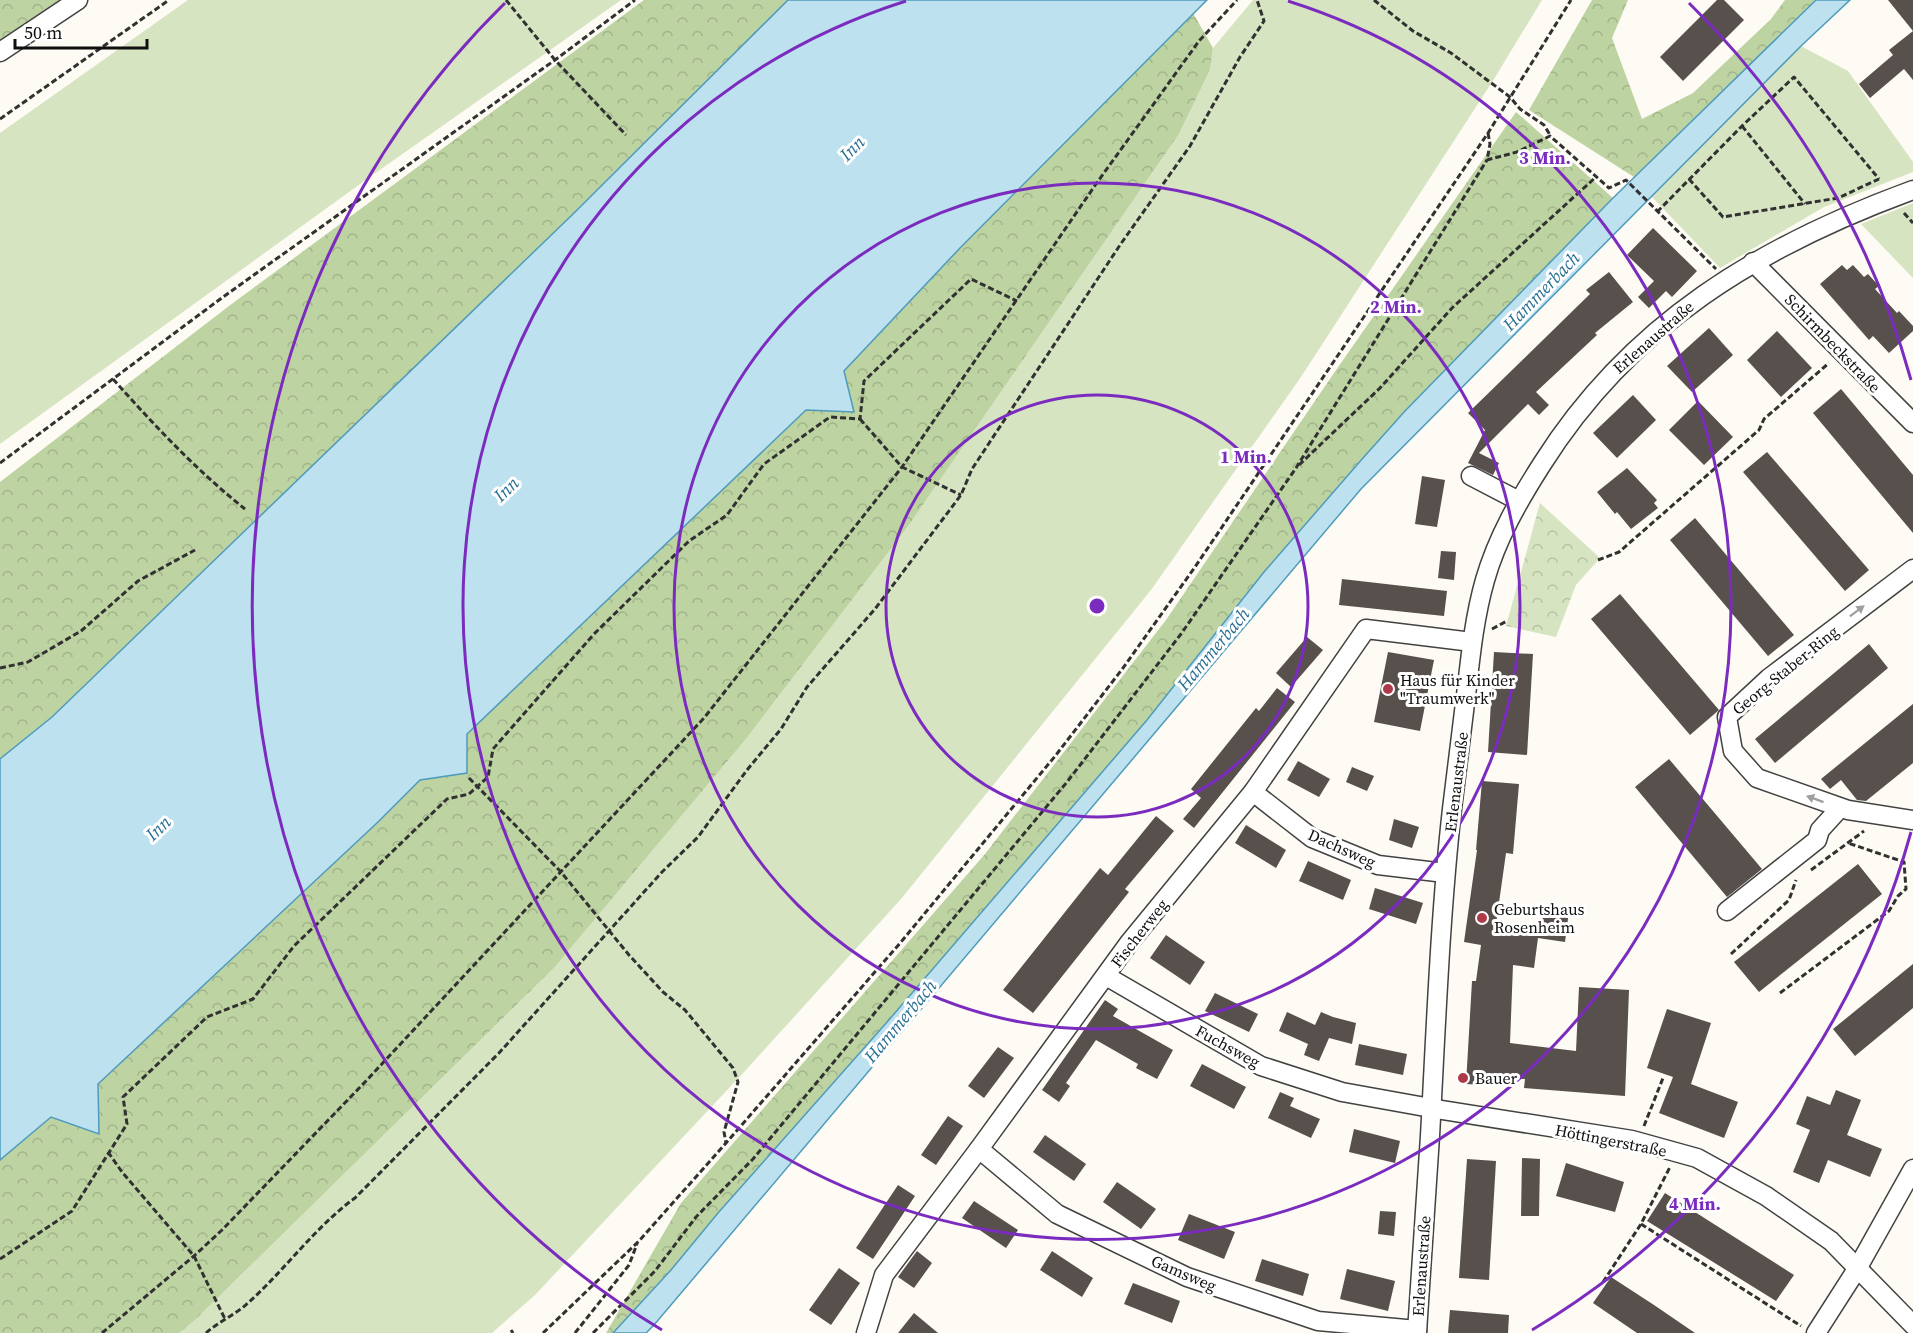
<svg xmlns="http://www.w3.org/2000/svg" width="1913" height="1333" font-family="'Source Serif 4',serif">
<style>
.grass{fill:#d7e4c1}
.forest{fill:url(#forest-crowns)}
.park{fill:url(#park-crowns)}
.water{fill:#bee1ef;stroke:#4e9bbc;stroke-width:1.5}
.building{fill:#57504d}
.lines{fill:none;stroke-linecap:round;stroke-linejoin:round}
.minor-casing{stroke:#424242;stroke-width:21}
.path{stroke:#313131;stroke-width:3;stroke-dasharray:6 3;stroke-linecap:butt}
.minor{stroke:#fff;stroke-width:18}
.oneway{fill:#9f9f9f}
.ring{fill:none;stroke:#7b2cbf;stroke-width:3}
.poi-dot{fill:#ae3949;stroke:#fff;stroke-width:2}
.labels{text-anchor:middle;dominant-baseline:central;stroke-width:6;stroke-linejoin:round;paint-order:stroke}
.street-label{font-size:16px;fill:#0f0f0f;stroke:#fff}
.poi-label{font-size:16px;fill:#0f0f0f;stroke:#fff;text-anchor:start}
.water-label{font-size:18px;font-style:italic;fill:#286e92;stroke:#fff}
.centre{fill:#7b2cbf;stroke:#fff;stroke-width:3}
.ring-label{font-size:18px;text-anchor:middle;font-weight:bold;fill:#7b2cbf;stroke:#fff;stroke-width:6;stroke-linejoin:round;paint-order:stroke}
</style>
<defs>
<pattern id="forest-crowns" width="20" height="18" patternUnits="userSpaceOnUse" patternTransform="scale(1.5)"><rect width="20" height="18" fill="#bdd3a2"/><path d="M2 6a3 3 0 1 1 6 0M12 15a3 3 0 1 1 6 0" fill="none" stroke="#a1b48a"/></pattern>
<pattern id="park-crowns" width="20" height="18" patternUnits="userSpaceOnUse" patternTransform="scale(1.5)"><rect width="20" height="18" fill="#d7e4c1"/><path d="M2 6a3 3 0 1 1 6 0M12 15a3 3 0 1 1 6 0" fill="none" stroke="#b7c2a5"/></pattern>
</defs>
<rect width="100%" height="100%" fill="#fdfbf4"/>
<g class="grass">
<path d="M188 0H621L367 179 0 444V133Z"/>
<path d="M1253 0H1542L1494 79 1301 377 1151 590 901 899 745 1071 535 1295 492 1333H179L194 1321 554 968 746 739 909 525 1179 134 1210 70 1213 48Z"/>
<path d="M1801 46 1848 71 1913 162V172L1824 207 1720 268 1652 197Z"/>
<path d="M1913 203V278L1861 224Z"/>
</g>
<g class="forest">
<path d="M0 0H78L0 53Z"/>
<path d="M644 0H788L571 216 52 717 0 759V482L229 306Z"/>
<path d="M1592 0H1628L1612 38 1642 119 1693 93 1771 19 1785 0H1816L1634 177 1529 110Z"/>
<path d="M1193 13 1213 48 1210 70 1179 134 909 525 746 739 554 968 194 1321 179 1333H0V1160L51 1117 99 1134 98 1084 378 822 420 780 467 773V734L806 410 854 411 843 371 960 248Z"/>
<path d="M1516 112 1613 198 1405 411 1363 458 1264 572 1147 720 888 1021 718 1213 671 1270 613 1333H606L681 1203 985 854 1166 620 1334 373Z"/>
</g>
<path class="park" d="M1540 503 1600 558 1576 585 1556 637 1506 626Z"/>
<g class="water">
<path d="M788 0H1207L960 248 844 371 854 412 806 410 467 734V773L420 780 378 822 98 1084 99 1134 51 1117 0 1160V759L52 717 571 216Z"/>
<path d="M1816 0H1850L1801 46 1361 489 654 1325 646 1333H613L671 1270 718 1213 888 1021 1147 720 1264 572 1363 458 1405 411 1613 198Z"/>
</g>
<g class="building">
<path d="M1717 0H1724L1744 20 1683 81 1660 57Z"/>
<path d="M1888 0H1913V80L1904 69 1870 98 1859 84 1893 55 1889 50 1913 31Z"/>
<path d="M1653 228 1697 271 1672 297 1666 291 1649 308 1638 297 1654 281 1627 255Z"/>
<path d="M1842 265 1847 270 1853 265 1864 277 1868 274 1879 286 1875 289 1897 313 1899 311 1913 326V331L1889 353 1873 336 1869 340 1820 284Z"/>
<path d="M1609 272 1633 302 1595 333 1597 335 1536 392 1549 405 1539 415 1528 404 1479 453 1499 463 1493 475 1468 463 1485 430 1468 413 1590 294 1586 290Z"/>
<path d="M1709 328 1733 355 1692 392 1667 366Z"/>
<path d="M1777 331 1812 368 1781 397 1747 360Z"/>
<path d="M1841 389 1913 475V533L1813 413Z"/>
<path d="M1633 395 1656 420 1617 458 1593 433Z"/>
<path d="M1698 401 1733 437 1704 465 1669 430Z"/>
<path d="M1767 452 1869 570 1845 591 1743 472Z"/>
<path d="M1627 468 1657 500 1654 503 1658 508 1631 529 1617 512 1615 514 1597 492Z"/>
<path d="M1422 476 1445 480 1437 527 1415 524Z"/>
<path d="M1695 518 1794 635 1768 656 1670 540Z"/>
<path d="M1441 551 1456 552 1454 580 1438 578Z"/>
<path d="M1342 579 1447 591 1444 616 1339 605Z"/>
<path d="M1620 594 1719 710 1690 735 1591 619Z"/>
<path d="M1307 637 1323 650 1291 687 1276 673Z"/>
<path d="M1869 644 1888 668 1775 763 1755 739Z"/>
<path d="M1388 652 1434 660 1420 731 1374 722Z"/>
<path d="M1494 652 1533 654 1527 755 1488 752Z"/>
<path d="M1277 688 1295 702 1194 828 1183 819 1201 798 1191 789 1256 708 1259 711Z"/>
<path d="M1913 704V763L1866 801 1857 800 1841 780 1830 789 1821 779Z"/>
<path d="M1669 759 1762 869 1727 897 1635 787Z"/>
<path d="M1298 761 1330 779 1319 797 1287 780Z"/>
<path d="M1352 767 1374 776 1367 791 1346 782Z"/>
<path d="M1482 781 1519 784 1513 854 1506 853 1496 924 1539 931 1542 907 1569 911 1565 942 1538 938 1534 968 1513 965 1510 1043 1576 1051 1579 987 1629 990 1625 1096 1524 1088 1525 1079 1501 1078V1086L1466 1084 1472 981H1476L1481 945 1464 942 1477 850H1476Z"/>
<path d="M1156 816 1174 831 1125 889 1129 892 1033 1013 1003 990 1100 868 1108 875Z"/>
<path d="M1394 819 1419 827 1412 848 1389 840Z"/>
<path d="M1246 825 1286 850 1276 868 1235 843Z"/>
<path d="M1308 861 1351 880 1343 900 1299 881Z"/>
<path d="M1858 864 1882 894 1759 992 1734 962Z"/>
<path d="M1375 888 1423 903 1416 924 1369 909Z"/>
<path d="M1166 935 1205 962 1190 985 1150 958Z"/>
<path d="M1913 964V1008L1855 1056 1833 1029Z"/>
<path d="M1215 993 1258 1014 1249 1032 1205 1011Z"/>
<path d="M1105 1000 1118 1009 1113 1016 1173 1050 1157 1079 1136 1068 1138 1064 1096 1040 1066 1083 1070 1086 1059 1102 1042 1090Z"/>
<path d="M1667 1009 1711 1023 1691 1084 1738 1102 1724 1138 1659 1113 1673 1077 1647 1068Z"/>
<path d="M1287 1012 1315 1025 1321 1012 1333 1017 1356 1023 1352 1044 1329 1038 1319 1061 1304 1055 1308 1044 1279 1031Z"/>
<path d="M1359 1044 1407 1054 1403 1075 1355 1065Z"/>
<path d="M998 1047 1014 1058 984 1098 968 1086Z"/>
<path d="M1202 1064 1246 1087 1234 1109 1190 1086Z"/>
<path d="M1836 1090 1861 1100 1847 1135 1882 1149 1870 1177 1828 1160 1819 1183 1793 1172 1810 1130 1796 1124 1807 1096 1830 1105Z"/>
<path d="M1280 1092 1294 1098 1290 1106 1320 1119 1311 1138 1268 1118Z"/>
<path d="M948 1116 963 1126 936 1165 921 1155Z"/>
<path d="M1354 1129 1400 1141 1395 1163 1349 1152Z"/>
<path d="M1045 1135 1086 1164 1074 1181 1033 1152Z"/>
<path d="M1522 1158 1540 1159 1539 1216H1521Z"/>
<path d="M1467 1159 1496 1161 1489 1280 1459 1278Z"/>
<path d="M1566 1163 1624 1182 1615 1212 1556 1196Z"/>
<path d="M1117 1182 1156 1209 1141 1229 1103 1202Z"/>
<path d="M898 1185 915 1196 873 1259 856 1248Z"/>
<path d="M1665 1193 1794 1275 1776 1301 1647 1221Z"/>
<path d="M974 1201 1018 1230 1006 1248 962 1218Z"/>
<path d="M1380 1211 1396 1212 1394 1236 1378 1234Z"/>
<path d="M1189 1214 1235 1232 1224 1259 1178 1240Z"/>
<path d="M917 1251 932 1263 914 1288 898 1277Z"/>
<path d="M1052 1251 1093 1278 1082 1297 1040 1270Z"/>
<path d="M1262 1259 1309 1274 1303 1296 1255 1281Z"/>
<path d="M839 1268 860 1283 831 1325 809 1310Z"/>
<path d="M1347 1269 1395 1281 1388 1311 1340 1299Z"/>
<path d="M1611 1277 1654 1305 1695 1333H1637L1593 1303Z"/>
<path d="M1133 1283 1180 1301 1172 1323 1124 1304Z"/>
<path d="M1450 1310 1509 1315 1508 1333H1448Z"/>
<path d="M914 1313 938 1333H898Z"/>
</g>
<g class="lines">
<defs>
<g id="minor">
<path d="M0 52 78 0"/>
<path d="M1753 262 1913 423"/>
<path d="M1471 476 1519 501"/>
<path d="M1913 569 1769 678 1727 717 1733 751 1757 778 1848 810 1913 820"/>
<path d="M1253 792 1312 838 1378 865 1445 873"/>
<path d="M1727 911 1817 840 1820 830 1840 808"/>
<path d="M1106 976 1261 1066 1342 1092 1442 1110 1632 1140 1697 1158 1766 1196 1831 1241 1913 1325"/>
<path d="M979 1149 1057 1214 1187 1277 1318 1321 1417 1330"/>
<path d="M866 1333 884 1275 979 1149 1129 943 1253 792 1366 629 1472 642"/>
<path d="M1417 1333C1421 1267 1426 1201 1430 1136 1436 1027 1440 917 1452 809 1457 768 1462 728 1467 687 1471 651 1475 615 1485 580 1497 538 1519 500 1542 464 1631 323 1760 246 1913 190"/>
<path d="M1816 1333 1857 1269 1913 1169"/>
</g>
</defs>
<use href="#minor" class="minor-casing"/>
<g class="path">
<path d="M506 0 555 60 626 135"/>
<path d="M1374 0 1413 31 1451 53 1510 97 1520 109 1544 125 1550 135"/>
<path d="M0 119 169 0"/>
<path d="M1742 126 1805 204"/>
<path d="M1488 133 1490 144 1487 160 1517 152 1550 136 1609 188 1626 180 1716 269"/>
<path d="M1689 179 1723 217 1838 198 1879 179"/>
<path d="M1657 212 1742 126 1794 77 1879 179"/>
<path d="M1904 213 1913 223"/>
<path d="M113 379C154 425 196 470 245 509"/>
<path d="M860 419 902 467 961 495"/>
<path d="M0 463 223 297 555 60 635 0"/>
<path d="M1299 465 1380 388 1452 308 1597 176"/>
<path d="M1598 560 1619 552 1759 430 1764 419 1829 363"/>
<path d="M1492 629 1507 621"/>
<path d="M0 668 28 662 81 631 138 581 195 550"/>
<path d="M469 778 561 872 629 955 663 992 685 1010 733 1068 738 1082 724 1132 726 1143"/>
<path d="M1811 870 1864 831"/>
<path d="M1731 954 1789 900 1796 880"/>
<path d="M1780 993 1889 911 1898 896 1906 889 1904 862 1848 843"/>
<path d="M1644 1126 1663 1078"/>
<path d="M108 1152 122 1172 194 1256 225 1319"/>
<path d="M1641 1224 1801 1326"/>
<path d="M0 1259 72 1211 127 1124 123 1097 207 1017 253 999 294 946 447 799 469 794 488 777 493 749 594 634 689 541 727 515 764 464 830 417 860 419 864 381 971 279 1017 301"/>
<path d="M1603 1282 1641 1224 1670 1167"/>
<path d="M511 1330 513 1333"/>
<path d="M102 1333 194 1256 222 1230 366 1081 704 718 902 467 1096 184 1199 41 1237 0"/>
<path d="M206 1333C218 1322 235 1315 248 1303 285 1270 315 1227 355 1198L499 1053 662 872 698 837 747 770 781 729 807 687 875 609 961 495 972 469 1120 245 1190 146 1240 57 1264 21 1257 0"/>
<path d="M543 1333 639 1241 726 1143 901 942 1056 755 1123 668 1195 567 1488 133 1571 0"/>
<path d="M575 1333 629 1265 637 1244"/>
<path d="M593 1333 655 1271 696 1217 753 1159 1067 782 1181 634 1296 468 1487 160"/>
</g>
<use href="#minor" class="minor"/>
</g>
<defs><path id="oneway-solid" d="M-6-.8H1V-3.2L6.5 0L1 3.2V.8H-6Z" transform="scale(1.5)"/></defs>
<g class="oneway">
<use href="#oneway-solid" transform="translate(1857 611) rotate(-37)"/>
<use href="#oneway-solid" transform="translate(1815 799) rotate(-160)"/>
</g>
<g class="ring">
<circle cx="1097" cy="606" r="211"/>
<circle cx="1097" cy="606" r="423"/>
<path d="M1288 1A634 634 0 1 1 906 1"/>
<path d="M1911 832A845 845 0 0 1 1532 1330M662 1330A845 845 0 0 1 505 3M1689 3A845 845 0 0 1 1911 380"/>
</g>
<g class="poi-dot">
<circle cx="1388" cy="689" r="6"/>
<circle cx="1482" cy="918" r="6"/>
<circle cx="1463" cy="1078" r="6"/>
</g>
<g class="labels">
<g class="street-label">
<text transform="translate(1653 337) rotate(-41)">Erlenaustraße</text>
<text transform="translate(1833 343) rotate(46)">Schirmbeckstraße</text>
<text transform="translate(1785 670) rotate(-39)">Georg-Staber-Ring</text>
<text transform="translate(1456 782) rotate(-83)">Erlenaustraße</text>
<text transform="translate(1342 848) rotate(24)">Dachsweg</text>
<text transform="translate(1139 933) rotate(-52)">Fischerweg</text>
<text transform="translate(1228 1046) rotate(29)">Fuchsweg</text>
<text transform="translate(1611 1140) rotate(11)">Höttingerstraße</text>
<text transform="translate(1421 1266) rotate(-86)">Erlenaustraße</text>
<text transform="translate(1184 1273) rotate(23)">Gamsweg</text>
</g>
<g class="poi-label">
<text x="1400" y="680">Haus für Kinder<tspan x="1400" dy="18">"Traumwerk"</tspan></text>
<text x="1494" y="909">Geburtshaus<tspan x="1494" dy="18">Rosenheim</tspan></text>
<text x="1475" y="1078">Bauer</text>
</g>
<g class="water-label">
<text transform="translate(852 148) rotate(-45)">Inn</text>
<text transform="translate(1541 291) rotate(-46)">Hammerbach</text>
<text transform="translate(506 489) rotate(-44)">Inn</text>
<text transform="translate(1213 649) rotate(-50)">Hammerbach</text>
<text transform="translate(158 828) rotate(-44)">Inn</text>
<text transform="translate(900 1021) rotate(-50)">Hammerbach</text>
</g>
</g>
<circle cx="1097" cy="606" r="9" class="centre"/>
<g class="ring-label">
<text x="1545" y="164">3 Min.</text>
<text x="1396" y="313">2 Min.</text>
<text x="1246" y="463">1 Min.</text>
<text x="1695" y="1210">4 Min.</text>
</g>
<path d="M15 39v9h132v-9" fill="none" stroke="#0f0f0f" stroke-width="3"/>
<text x="24" y="39" font-size="18" fill="#0f0f0f" stroke="#ffffff" stroke-width="4.5" paint-order="stroke">50 m</text>
</svg>
